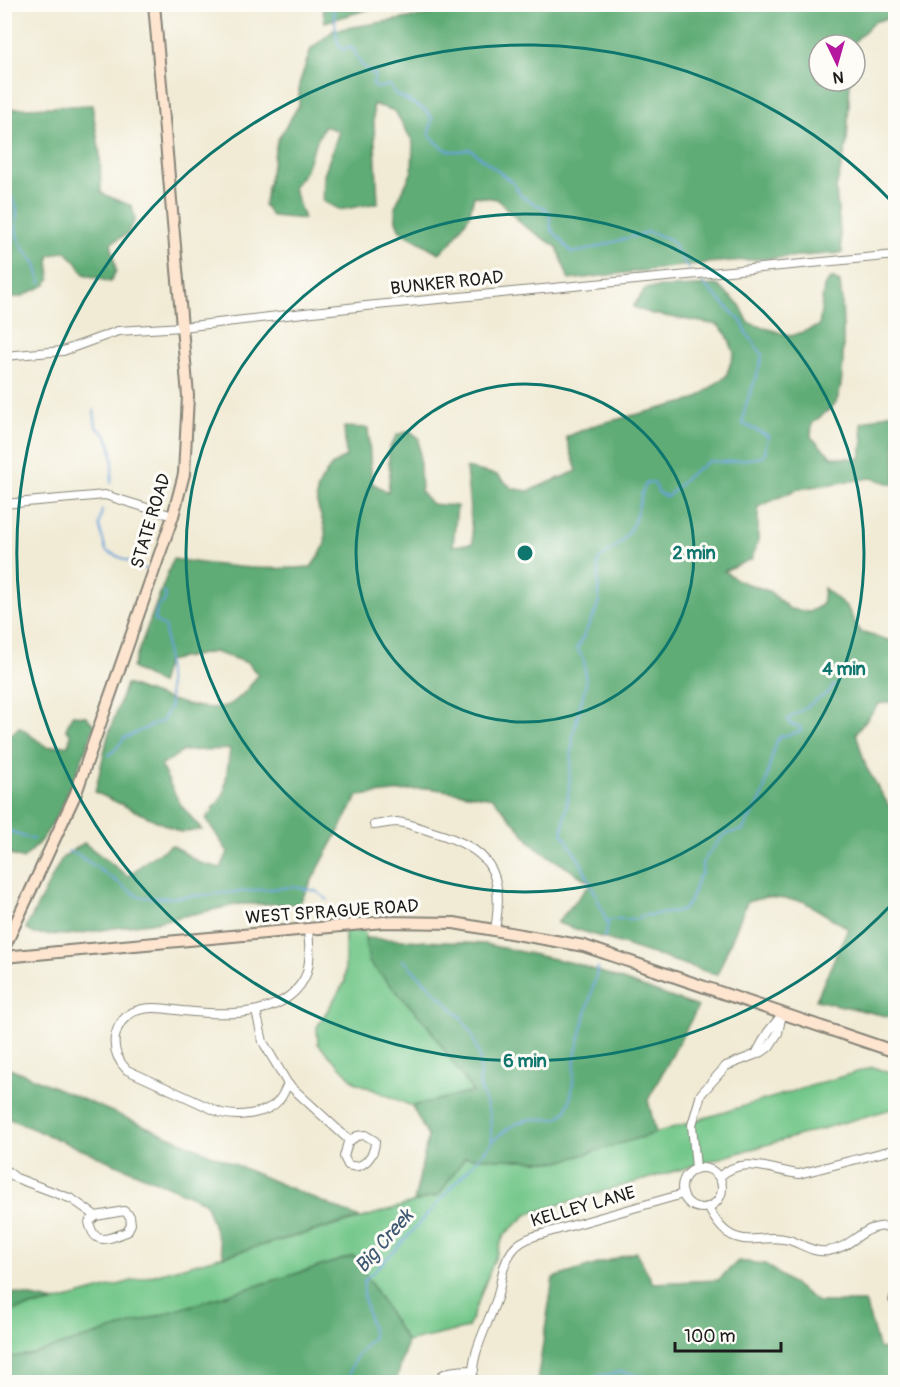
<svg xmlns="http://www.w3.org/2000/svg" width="900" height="1387" font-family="Pangolin,sans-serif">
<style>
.green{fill:#73c78a;stroke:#487253;stroke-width:1.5}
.forest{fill:#5eac76;stroke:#3d6449;stroke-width:1.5}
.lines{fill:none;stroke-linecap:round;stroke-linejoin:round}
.stream{stroke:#68a2d8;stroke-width:2}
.street-casing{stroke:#868478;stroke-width:10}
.secondary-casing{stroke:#868478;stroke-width:14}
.street{stroke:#fff;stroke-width:8}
.secondary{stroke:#fde5d0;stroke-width:10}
.ring{fill:none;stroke:#0f766e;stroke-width:3}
.labels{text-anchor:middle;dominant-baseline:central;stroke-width:6;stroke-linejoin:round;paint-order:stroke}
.street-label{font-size:18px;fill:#1c1c1c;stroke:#fdfcf7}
.water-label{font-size:20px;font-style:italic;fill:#3e5871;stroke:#fdfcf7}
.centre{fill:#0f766e;stroke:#fdfcf7;stroke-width:3}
.ring-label{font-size:18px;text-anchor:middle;font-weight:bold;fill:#0f766e;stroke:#fdfcf7;stroke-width:6;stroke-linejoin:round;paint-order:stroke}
</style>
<rect width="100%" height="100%" fill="#fdfcf7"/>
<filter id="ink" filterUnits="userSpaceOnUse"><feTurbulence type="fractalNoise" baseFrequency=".0167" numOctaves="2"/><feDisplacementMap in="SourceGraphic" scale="12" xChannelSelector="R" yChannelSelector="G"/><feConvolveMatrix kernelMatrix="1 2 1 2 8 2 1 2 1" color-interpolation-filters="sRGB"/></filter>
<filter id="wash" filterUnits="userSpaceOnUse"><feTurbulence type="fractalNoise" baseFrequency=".008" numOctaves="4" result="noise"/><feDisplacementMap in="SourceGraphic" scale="24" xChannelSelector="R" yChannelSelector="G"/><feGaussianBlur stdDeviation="1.35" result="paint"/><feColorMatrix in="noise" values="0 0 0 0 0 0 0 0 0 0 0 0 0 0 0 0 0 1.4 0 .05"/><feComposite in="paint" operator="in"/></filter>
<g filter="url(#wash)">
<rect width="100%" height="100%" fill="#f1ebd5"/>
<g class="green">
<path d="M364 929 369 962 426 1023 473 1092 412 1106 355 1082 318 1044 317 1027 345 982V930Z"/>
<path d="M873 1067 895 1075V1108L612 1189 528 1214 504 1235 468 1328 407 1342 354 1256 33 1354 5 1358 4 1312 55 1302 355 1220 439 1195 464 1157 559 1162Z"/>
</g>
<g class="forest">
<path d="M322 5V4L377 5V7L325 22Z"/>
<path d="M432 5H895V16L874 22 851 45H819V81H850L847 143 836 189 842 253 707 263 569 280 557 247 524 226 497 199 474 196 469 216 451 243 439 253 400 231 396 221 395 207 412 171 413 142 395 111 373 104 378 203 340 210 323 201 324 175 339 131 324 126 312 152 305 172 293 187 304 219 272 216 264 205 277 141 299 105V84L311 49 334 30 433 14Z"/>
<path d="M92 105 100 154 101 193 132 206 135 220 127 234 111 243 116 271 110 282 84 274 77 263 65 251 49 256 50 278 46 285 20 297 5 298V236L9 233 12 207 5 194V109Z"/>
<path d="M831 278 840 282C843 306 847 382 836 402 831 410 819 417 812 424L811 437 832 457 860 459 863 441 861 423 895 411V485L871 478 798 489 758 507V541L752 559 724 571 739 581 769 591 790 609 809 612 822 605 824 588 847 607 860 632 895 642V701L879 704 856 733 866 767 895 816V1018L816 1000 848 928 803 901 766 897 747 902 717 975 557 923 591 883 536 848 493 798 429 788 358 796 299 904H240L156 922 68 935 34 934 26 928 62 858 84 843 128 876 149 859 172 845 200 863 221 868 228 852 206 819 224 794 230 749 183 751 161 766 180 804 202 830 180 832 95 792 108 736 126 684C151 693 199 714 225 706 239 702 250 686 258 675L248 663 214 652 167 661 160 684 132 668 173 559C219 566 264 571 311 567 315 561 324 550 325 543 329 515 304 504 325 475 331 465 335 462 346 457L344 427 368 428 372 483 388 492 390 472 388 451 397 435 410 431 419 438 421 492 432 504 457 506 453 546 473 543 466 468 497 475 512 488 528 491 577 471 566 437 595 425 694 400 726 376 734 353 727 335 718 325 652 314 633 307 646 288 717 285 740 305 749 323 791 336 819 326 824 286Z"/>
<path d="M72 715 86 716 95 726C76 771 61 827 23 859L5 853 4 730 11 735 19 727 47 747 68 745 71 735 66 729Z"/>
<path d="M365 938 484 944 578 964 698 1007 648 1100 656 1133 559 1162 465 1157 439 1195 414 1202 428 1137 412 1106 473 1092 426 1023 369 962Z"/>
<path d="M5 1066 360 1218 224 1256 205 1202 5 1117Z"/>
<path d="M636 1252 653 1283 718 1280 738 1261 765 1264 818 1302H865L879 1349 895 1347V1382H537L553 1278Z"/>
<path d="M354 1256 407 1342 396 1382H5V1358L33 1354Z"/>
<path d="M5 1291 55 1302 5 1312Z"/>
</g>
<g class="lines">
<g class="stream">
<path d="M333 4 337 40 342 50 348 47 353 49 362 66 375 75 373 85 377 88 390 85 395 94 425 110 432 118 429 134C442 150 450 155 470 149L514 184 521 196 549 211 551 229 572 253 587 250 648 232 670 239 689 270"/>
<path d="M4 176 9 183 8 189 17 209 16 229 18 238 23 248 36 264 41 283"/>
<path d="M94 410 96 427 107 436 111 447 113 462 111 483"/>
<path d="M102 510 99 525 106 551 146 569"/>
<path d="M109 755 116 749 124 738C139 733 149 725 163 721L170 706 165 627 155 621 157 607 164 602 166 596 164 592"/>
<path d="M4 828 21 836 33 839"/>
<path d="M68 851 77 854 139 897 169 898 294 887 316 891 328 900"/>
<path d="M606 921 618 919H638L641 916 681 911C692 904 694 888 699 876L702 874V863L716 844 725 834 743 830C748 818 758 810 762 797 769 776 769 756 779 737L801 731 800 727 790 724 788 719 829 692 834 685"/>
<path d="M604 938 608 925 596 895 581 863 562 833 568 798 573 735 586 683 584 660 577 649 595 613 599 600 598 560C621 545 631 535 638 509 641 499 641 491 647 482L654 483 659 493 667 497 688 476 709 461 726 462 764 457 768 436 743 424C743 399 760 378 762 354L747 334 742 322 699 279"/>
<path d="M403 960 460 1016 472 1034 480 1058V1087L490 1115 492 1143"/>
<path d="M351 1382C346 1364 362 1349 373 1337 370 1315 362 1303 364 1281L399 1246 497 1137C509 1128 518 1120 534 1119 543 1118 554 1122 561 1116 576 1103 572 1070 576 1053 583 1024 591 996 598 967"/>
<path d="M593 1382 597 1376 621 1372 674 1382"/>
</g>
</g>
</g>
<g filter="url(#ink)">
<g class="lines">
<defs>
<g id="street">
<path d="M4 356 63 351 118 331 182 327 366 306 896 255"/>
<path d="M4 504 105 495 173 516"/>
<path d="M374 825C382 824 390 822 397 822 409 823 422 829 433 832 490 849 505 871 495 930"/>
<path d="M256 1011 263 1042 288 1084 350 1141"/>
<path d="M756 1054 768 1032 781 1016"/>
<path d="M288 1084C285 1089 283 1096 279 1100 267 1115 237 1117 221 1113L127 1070C118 1061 113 1051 115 1037 117 1027 123 1017 133 1012 149 1005 167 1009 183 1011 222 1015 282 1019 304 979 312 964 309 944 308 929"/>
<path d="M365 1135 375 1141C375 1155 363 1171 348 1165L344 1157 348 1142 357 1136Z"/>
<path d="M696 1168 692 1125 701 1094 726 1066 762 1052 769 1047 778 1033 782 1014"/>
<circle cx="702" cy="1188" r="20"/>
<path d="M4 1169 16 1178 72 1199 96 1216"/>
<path d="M719 1177C744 1154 771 1171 799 1174L896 1149"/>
<path d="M708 1207C719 1228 730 1242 757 1239 768 1238 778 1237 789 1240 802 1244 813 1253 828 1251 856 1247 862 1221 896 1227"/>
<path d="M124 1211 130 1216 131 1224 127 1232C108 1238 95 1248 89 1222L96 1216Z"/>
<path d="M896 1291 893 1300 896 1304"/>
<path d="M437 1382C441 1369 462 1371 474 1370"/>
<path d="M473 1382C470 1354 488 1325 497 1298 502 1282 501 1266 512 1251 518 1243 525 1239 535 1236L683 1194"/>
</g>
<g id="secondary">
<path d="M4 948 76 793 173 516 184 474 188 396 154 4"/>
<path d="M4 957 384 922 454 923 584 946 896 1052"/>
</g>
</defs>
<use href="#street" class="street-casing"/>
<use href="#secondary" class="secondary-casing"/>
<use href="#street" class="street"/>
<use href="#secondary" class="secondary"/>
</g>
</g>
<g class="ring">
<circle cx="525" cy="553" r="169"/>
<circle cx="525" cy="553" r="339"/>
<path d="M893 903A508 508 0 1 1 893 203"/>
</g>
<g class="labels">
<g class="street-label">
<text transform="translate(447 283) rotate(-6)">BUNKER ROAD</text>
<text transform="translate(151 521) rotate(-73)">STATE ROAD</text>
<text transform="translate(332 912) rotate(-4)">WEST SPRAGUE ROAD</text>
<text transform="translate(583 1207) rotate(-16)">KELLEY LANE</text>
</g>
<g class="water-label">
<text transform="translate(384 1241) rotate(-49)">Big Creek</text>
</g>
</g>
<circle cx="525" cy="553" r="9" class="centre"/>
<g class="ring-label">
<text x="694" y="559">2 min</text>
<text x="844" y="675">4 min</text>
<text x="525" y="1067">6 min</text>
</g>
<rect width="900" height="1387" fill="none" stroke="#fdfcf7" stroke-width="24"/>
<g transform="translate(837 63) rotate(175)"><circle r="28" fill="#fdfcf7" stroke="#a3a29f" stroke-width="1.5"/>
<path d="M0-4.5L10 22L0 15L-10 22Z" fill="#b5179e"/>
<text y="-9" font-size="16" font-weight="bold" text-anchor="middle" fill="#1c1c1c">N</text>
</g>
<path d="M675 1342v9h106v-9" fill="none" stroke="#1c1c1c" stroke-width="3"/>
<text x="684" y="1342" font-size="18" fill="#1c1c1c" stroke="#fdfcf7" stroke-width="4.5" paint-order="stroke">100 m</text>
</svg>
